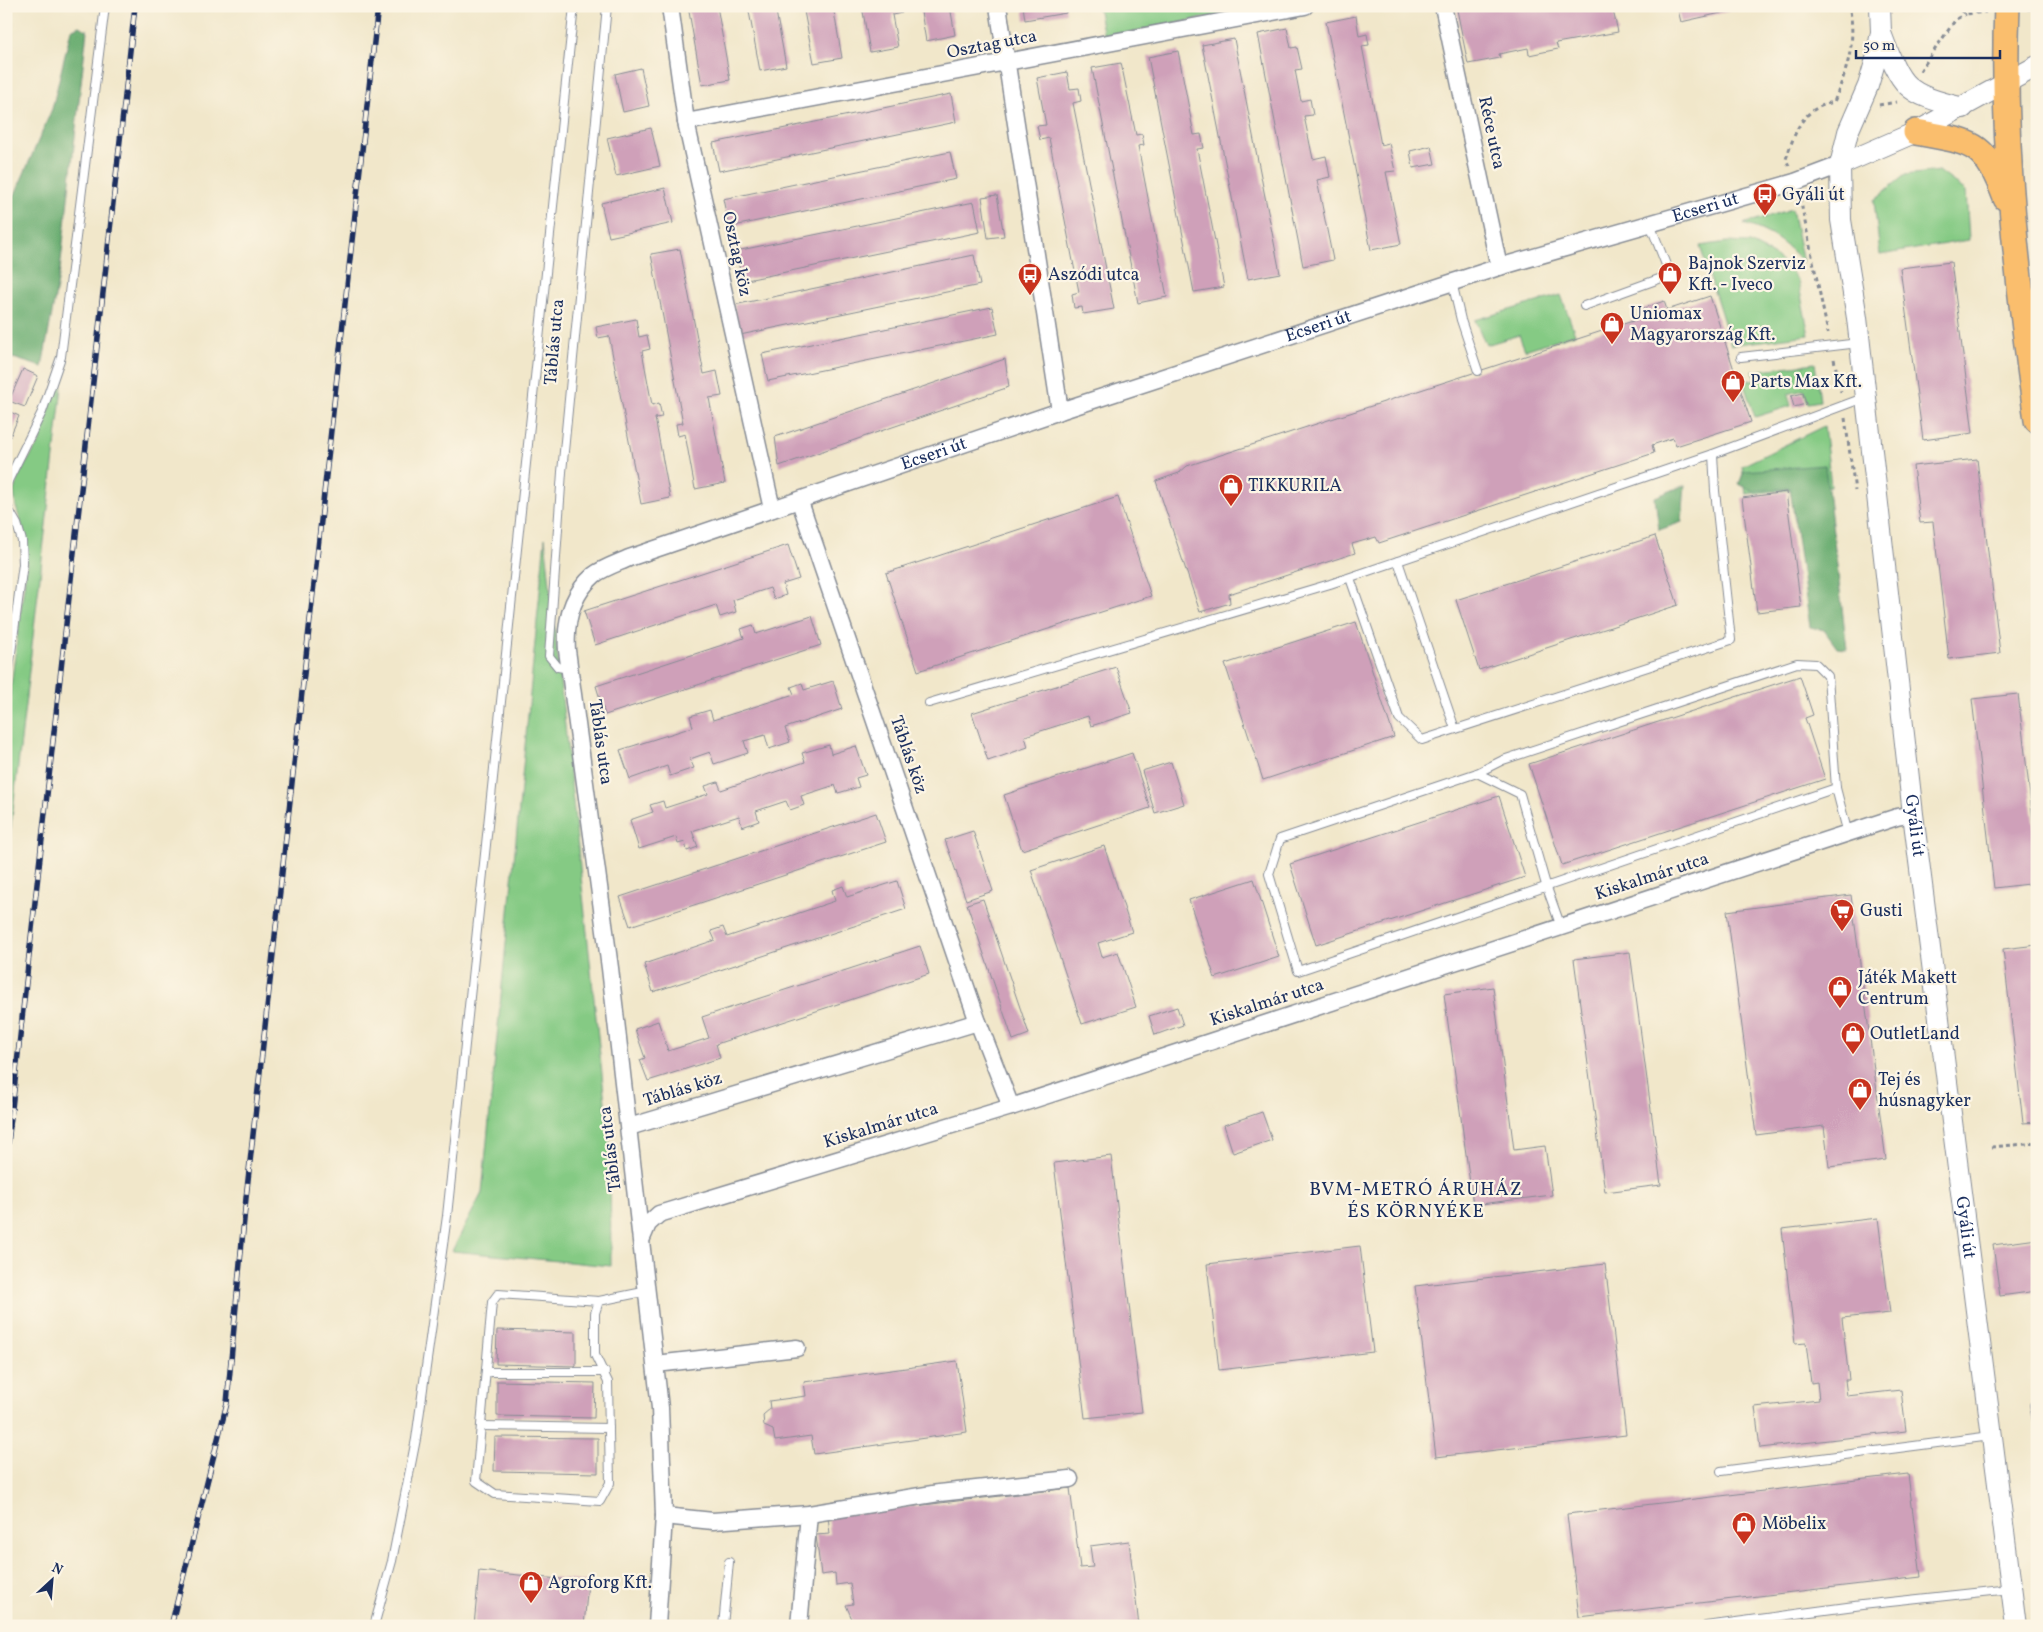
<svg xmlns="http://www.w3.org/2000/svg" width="2043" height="1632" font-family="Vollkorn,serif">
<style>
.green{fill:#85ca84;stroke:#507c71}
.forest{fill:#6cae72;stroke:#446e68}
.building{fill:#cfa0b9}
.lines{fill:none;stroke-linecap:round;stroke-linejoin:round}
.service-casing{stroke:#868b94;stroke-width:10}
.minor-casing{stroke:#868b94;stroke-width:19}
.tertiary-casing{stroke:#868b94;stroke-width:22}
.primary-casing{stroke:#868b94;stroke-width:28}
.path{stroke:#868b94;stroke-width:3;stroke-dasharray:4 4;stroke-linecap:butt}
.service{stroke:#fff;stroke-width:8}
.minor{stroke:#fff;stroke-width:16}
.tertiary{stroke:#fff;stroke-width:20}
.primary{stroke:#fabe6d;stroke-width:25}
.rail-casing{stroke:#1b2f5e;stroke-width:5.5}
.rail{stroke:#fcf5e5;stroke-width:4;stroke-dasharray:11;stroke-linecap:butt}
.labels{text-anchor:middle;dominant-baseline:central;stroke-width:4.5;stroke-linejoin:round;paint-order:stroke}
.street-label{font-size:18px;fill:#1b2f5e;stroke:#fcf5e5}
.poi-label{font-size:18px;fill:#1b2f5e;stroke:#fcf5e5;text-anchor:start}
.neighbourhood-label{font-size:19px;letter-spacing:1px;fill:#1b2f5e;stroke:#fcf5e5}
</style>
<rect width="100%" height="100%" fill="#fcf5e5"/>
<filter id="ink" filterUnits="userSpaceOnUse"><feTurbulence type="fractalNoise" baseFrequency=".02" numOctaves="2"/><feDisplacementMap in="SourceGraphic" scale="10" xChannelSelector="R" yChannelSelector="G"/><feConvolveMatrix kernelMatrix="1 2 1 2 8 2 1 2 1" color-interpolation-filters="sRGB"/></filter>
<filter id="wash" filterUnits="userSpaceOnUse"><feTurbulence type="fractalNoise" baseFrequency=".0096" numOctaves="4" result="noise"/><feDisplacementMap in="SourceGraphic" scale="20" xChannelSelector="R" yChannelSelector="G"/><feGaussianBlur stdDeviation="1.12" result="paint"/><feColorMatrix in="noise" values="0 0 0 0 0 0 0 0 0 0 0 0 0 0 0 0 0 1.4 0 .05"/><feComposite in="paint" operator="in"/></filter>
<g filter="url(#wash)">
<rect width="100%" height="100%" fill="#f1e7ca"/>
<g class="green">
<path d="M1098 6H1268L1104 37Z"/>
<path d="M1939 171 1966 191 1969 240 1880 255 1874 200 1905 175Z"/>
<path d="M1792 209 1803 263C1785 242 1769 231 1743 224Z"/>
<path d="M1727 242 1750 243 1773 255 1789 268 1798 281 1809 335 1731 345 1700 246Z"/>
<path d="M1561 295 1575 334 1525 350 1519 335 1486 345 1475 320Z"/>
<path d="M1815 363 1820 401 1808 403 1804 390 1788 394 1791 406 1755 417 1743 382 1755 379 1753 371Z"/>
<path d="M56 386 62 387 6 869V725L27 563 26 538 16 507 14 491 19 475 40 441Z"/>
<path d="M1824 426 1831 486 1746 494 1742 466Z"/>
<path d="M545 538 610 1149 611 1266 452 1251 482 1193Z"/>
</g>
<g class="forest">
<path d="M79 26 87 30 60 270 42 367 13 358 6 366V215L52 109 71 30Z"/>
<path d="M1825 465 1847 649 1837 648 1824 630 1810 627 1790 488 1753 491 1739 484 1744 471Z"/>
<path d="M1685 485 1682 522 1659 530 1655 497Z"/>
</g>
<g id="blocks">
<g class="building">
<path d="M688 6H717L730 80 702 85Z"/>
<path d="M748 6H775L786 66 760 71Z"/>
<path d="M803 6H833L842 58 814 63Z"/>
<path d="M862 6H900L902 13 892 15 898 47 870 52Z"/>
<path d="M920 6H950L955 35 926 41Z"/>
<path d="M1023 6H1065L1066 13 1025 20Z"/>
<path d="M1474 6H1612L1618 32 1556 43 1558 49 1529 55 1528 48 1499 54 1500 58 1468 64 1457 10Z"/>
<path d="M1677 6H1739V9L1681 22Z"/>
<path d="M1356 16 1359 36 1367 34 1369 45 1362 46 1381 145 1389 143 1395 171 1386 172 1401 244 1371 250 1326 22Z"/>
<path d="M1287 28 1291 48 1297 47 1302 69 1295 70 1301 101 1310 99 1313 115 1304 116 1313 159 1326 156 1330 177 1317 180 1333 260 1303 266 1258 34Z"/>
<path d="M1234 39 1280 273 1248 279 1202 45Z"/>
<path d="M1178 51 1194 135 1201 134 1204 148 1197 149 1224 287 1194 292 1148 57Z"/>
<path d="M1121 63 1136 135 1142 134 1144 145 1138 146 1167 297 1138 303 1092 68Z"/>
<path d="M641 68 649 106 623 112 615 74Z"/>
<path d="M1067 72 1070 89 1079 88 1081 101 1073 103 1114 309 1083 314 1082 307 1074 308 1072 294 1079 292 1049 138 1040 140 1037 126 1046 125 1037 78Z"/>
<path d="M951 94 956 122 719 171 713 143Z"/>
<path d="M651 128 660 166 616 176 607 138Z"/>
<path d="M1431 146 1435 164 1413 168 1410 151Z"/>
<path d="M950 152 956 179 729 227 723 199Z"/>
<path d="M665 188 673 223 609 237 601 203Z"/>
<path d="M997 195 1004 236 988 238 982 197Z"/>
<path d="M974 202 980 232 742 281 736 251Z"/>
<path d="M680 249 704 374 717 371 722 396 709 398 725 483 695 489 685 434 678 436 676 424 683 423 651 254Z"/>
<path d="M974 255 980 285 740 335 734 305Z"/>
<path d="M1951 262 1973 433 1923 440 1900 268Z"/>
<path d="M1710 296 1751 422 1676 446 1673 438 1652 445 1654 453 1379 543 1376 537 1352 544 1355 553 1229 594 1230 603 1200 612 1156 481 1179 473 1187 466 1642 318 1639 310 1664 301 1667 310Z"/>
<path d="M992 307 998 334 768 381 762 354Z"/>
<path d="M636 319 639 337 647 335 650 349 642 351 652 405 659 403 662 417 655 418 670 498 641 504 609 336 598 338 596 327Z"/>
<path d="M1005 359 1009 387 779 466 775 437Z"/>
<path d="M23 369 38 376 25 407 9 401Z"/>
<path d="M1803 393 1806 404 1794 407 1791 396Z"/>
<path d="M6 410 19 416 6 446Z"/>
<path d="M1977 459 2000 653 1949 659 1933 522 1920 523 1913 466Z"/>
<path d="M1786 492 1801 607 1757 612 1742 498Z"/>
<path d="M1118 497 1151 596 918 671 886 573Z"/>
<path d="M1655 536 1678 605 1479 670 1456 600Z"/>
<path d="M788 545 799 579 783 584 786 595 774 599 770 588 733 600 736 612 720 617 716 605 595 645 584 611Z"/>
<path d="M812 616 821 645 605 715 596 686 744 638 741 629 753 625 756 634Z"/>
<path d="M1356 622 1394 737 1263 780 1225 664Z"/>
<path d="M1116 667 1132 713 1091 726 1088 716 1025 736 1028 747 988 761 972 713Z"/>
<path d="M1800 676 1813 715 1805 718 1825 779 1562 865 1529 764Z"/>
<path d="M833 681 842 709 785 728 790 742 769 749 765 735 744 741 748 753 714 764 710 752 690 759 694 768 670 776 667 766 630 779 620 750 693 727 690 716 710 710 713 720 794 694 791 687 802 683 804 690Z"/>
<path d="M2018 694 2037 855V883L1994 888 1972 699Z"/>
<path d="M829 745 831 754 856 746 866 775 856 778 859 787 838 793 835 785 801 796 804 805 790 810 786 801 756 811 759 821 742 827 739 816 692 831 698 847 687 851 685 842 678 844 676 837 639 849 630 820 653 812 650 805 663 801 665 808 708 794 705 786 718 782 721 790 805 762 802 753Z"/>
<path d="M1132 753 1150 808 1022 850 1004 795Z"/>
<path d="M1171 762 1184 804 1155 813 1142 771Z"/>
<path d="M1499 796 1525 877 1316 945 1290 864Z"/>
<path d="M876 813 886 842 630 926 620 897Z"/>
<path d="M973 831 993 891 966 900 945 840Z"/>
<path d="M1104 846 1132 932 1098 943 1102 957 1118 952 1136 1007 1082 1024 1031 870Z"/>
<path d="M1254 879 1279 957 1215 978 1189 900Z"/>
<path d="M897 881 906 909 653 992 644 964 715 940 711 931 723 927 727 937 835 901 832 890 843 886 847 897Z"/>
<path d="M1851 895 1886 1160 1829 1167 1824 1126 1756 1135 1727 911Z"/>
<path d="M983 899 1029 1034 1013 1040 967 904Z"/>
<path d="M2037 945V1122L2023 1123 2003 949Z"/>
<path d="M920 946 929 974 716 1044 720 1058 648 1081 640 1060 645 1058 635 1029 658 1021 668 1051 709 1038 702 1017Z"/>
<path d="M1630 952 1661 1185 1605 1192 1574 959Z"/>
<path d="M1493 987 1514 1150 1545 1146 1552 1195 1473 1205 1444 994Z"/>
<path d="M1177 1007 1183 1025 1155 1035 1149 1016Z"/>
<path d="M1262 1112 1272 1140 1233 1153 1224 1125Z"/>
<path d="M1111 1156 1142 1412 1085 1418 1054 1163Z"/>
<path d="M1878 1218 1890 1313 1842 1318 1849 1380H1845L1847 1396 1901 1390 1906 1431 1760 1448 1755 1407 1819 1400 1817 1382 1811 1383 1806 1343 1795 1344 1782 1229Z"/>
<path d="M2037 1239V1291L2000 1296 1993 1245Z"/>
<path d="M1360 1246 1373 1352 1219 1370 1207 1264Z"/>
<path d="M1605 1264 1626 1435 1436 1457 1415 1286Z"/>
<path d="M497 1330 576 1332V1366L496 1364Z"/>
<path d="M957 1361 967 1432 814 1454 811 1436 775 1441 773 1430 764 1426 763 1415 770 1409 769 1401 806 1396 804 1382Z"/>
<path d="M497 1381 595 1383 594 1418 497 1416Z"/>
<path d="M495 1437 598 1438V1473L494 1471Z"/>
<path d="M1908 1474 1921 1577 1579 1617 1567 1514Z"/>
<path d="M1070 1488 1080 1568 1093 1567 1090 1546 1129 1541 1139 1626H855L846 1605 853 1604 850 1583 836 1585 835 1573 821 1575 816 1535 830 1534 828 1516Z"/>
<path d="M479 1571 588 1582 584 1626H474Z"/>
</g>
</g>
</g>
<g filter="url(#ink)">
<use href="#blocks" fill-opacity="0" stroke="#868b94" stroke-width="1"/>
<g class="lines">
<defs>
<g id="service">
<path d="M1452 282 1461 320 1478 371"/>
<path d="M1584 306 1670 275 1650 224"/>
<path d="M1741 357 1859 343"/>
<path d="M6 485 42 412 61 357 105 6"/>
<path d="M6 505 17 524 22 541 23 564 6 690"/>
<path d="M1398 561 1455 729"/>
<path d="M1350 578 1399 718 1422 740 1731 640 1715 491 1713 454"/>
<path d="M1797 663 1816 664 1828 676 1836 788 1298 971 1269 874 1280 839 1477 773 1503 760Z"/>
<path d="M570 669 558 667 549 656 562 472 607 6"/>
<path d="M929 703 1330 584 1713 454 1866 397"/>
<path d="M1477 773 1520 794 1546 885 1561 927"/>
<path d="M1836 788 1848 834"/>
<path d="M599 1301 498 1294 492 1302 476 1481 495 1494 600 1501 610 1483 608 1382 595 1355V1313L599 1301 648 1291"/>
<path d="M486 1372H605"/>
<path d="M2034 1405 2037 1422"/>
<path d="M481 1426 609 1428"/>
<path d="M1721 1471 1991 1436"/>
<path d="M374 1626 392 1561 416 1439 447 1216 574 6"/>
<path d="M723 1626 729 1562"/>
<path d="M1706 1626 1862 1605 2011 1589"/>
</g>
<g id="minor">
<path d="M670 6 686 122 772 509"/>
<path d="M998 6 1060 411"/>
<path d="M1443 6 1499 267"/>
<path d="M686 122 1305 6"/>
<path d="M800 502 978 1022 1011 1107"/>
<path d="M629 1127 978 1022"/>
<path d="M642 1238 648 1224 659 1214 1011 1107 1897 817 1913 814"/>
<path d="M656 1364 797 1348"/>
<path d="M664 1516 713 1521 809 1514 939 1493 1070 1479"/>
<path id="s1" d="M657 1626 664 1516 660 1408 610 968 567 650C565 622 571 595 594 575 603 568 618 563 629 558L1060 411 1499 267 1795 182 1840 165"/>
<path d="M799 1626 809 1514"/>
</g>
<g id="tertiary">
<path id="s2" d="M1880 6 1881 32 1876 59 1868 86 1848 132 1840 165 1841 220 1857 318 1913 814 2016 1626"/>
<path d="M1881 33C1902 89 1904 93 1963 108"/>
<path d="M1840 165 1916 132 2037 66"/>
</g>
<g id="primary">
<path d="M2007 6C2001 145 2018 283 2037 420"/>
<path d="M1916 132C1973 143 1984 140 2006 198"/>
</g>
</defs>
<use href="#service" class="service-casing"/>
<use href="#minor" class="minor-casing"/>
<use href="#tertiary" class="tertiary-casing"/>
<use href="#primary" class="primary-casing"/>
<g class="path">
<path d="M1954 6 1966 14 1986 12"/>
<path d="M2027 9H2037"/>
<path d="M1920 71 1956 19 1966 14"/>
<path d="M1879 105 1897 102"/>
<path d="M1789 166 1786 159C1796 130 1801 109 1834 102 1847 69 1857 42 1849 6"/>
<path d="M1800 198 1828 333"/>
<path d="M1834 359 1841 392"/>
<path d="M1845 418 1855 491"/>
<path d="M1991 1147 2037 1143"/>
</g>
<use href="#service" class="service"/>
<use href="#minor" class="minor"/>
<use href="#tertiary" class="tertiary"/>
<use href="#primary" class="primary"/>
<defs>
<g id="rail">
<path d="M6 1162 135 6"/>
<path d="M171 1626 227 1403 246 1198 378 6"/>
</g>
</defs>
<use href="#rail" class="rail-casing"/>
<use href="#rail" class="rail"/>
</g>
</g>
<defs>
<symbol id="bus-pin" viewBox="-11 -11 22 30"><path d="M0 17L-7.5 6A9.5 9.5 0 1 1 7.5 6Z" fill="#c8321e" stroke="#fcf5e5"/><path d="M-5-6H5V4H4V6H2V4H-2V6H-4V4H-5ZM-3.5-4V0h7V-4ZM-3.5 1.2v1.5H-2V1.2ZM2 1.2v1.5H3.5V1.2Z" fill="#fff"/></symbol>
<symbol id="shop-pin" viewBox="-11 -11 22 30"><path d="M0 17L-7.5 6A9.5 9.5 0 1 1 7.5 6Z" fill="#c8321e" stroke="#fcf5e5"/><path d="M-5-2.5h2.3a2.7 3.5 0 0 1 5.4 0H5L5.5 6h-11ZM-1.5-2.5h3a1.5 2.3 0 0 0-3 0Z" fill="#fff"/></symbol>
<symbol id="supermarket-pin" viewBox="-11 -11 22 30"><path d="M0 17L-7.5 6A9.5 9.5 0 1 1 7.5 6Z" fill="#c8321e" stroke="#fcf5e5"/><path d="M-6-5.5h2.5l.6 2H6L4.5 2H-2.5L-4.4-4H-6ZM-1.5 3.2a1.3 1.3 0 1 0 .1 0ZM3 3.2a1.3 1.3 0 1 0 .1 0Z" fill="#fff"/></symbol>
</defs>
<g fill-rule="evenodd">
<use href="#bus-pin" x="1751" y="181" width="28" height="38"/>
<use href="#shop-pin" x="1656" y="260" width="28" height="38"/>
<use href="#bus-pin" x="1016" y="261" width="28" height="38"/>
<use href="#shop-pin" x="1598" y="310" width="28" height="38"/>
<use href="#shop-pin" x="1719" y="368" width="28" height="38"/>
<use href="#shop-pin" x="1217" y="472" width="28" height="38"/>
<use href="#supermarket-pin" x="1828" y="897" width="28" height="38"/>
<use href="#shop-pin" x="1826" y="974" width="28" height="38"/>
<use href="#shop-pin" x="1839" y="1020" width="28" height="38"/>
<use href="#shop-pin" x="1846" y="1076" width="28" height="38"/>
<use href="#shop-pin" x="1730" y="1510" width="28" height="38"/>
<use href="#shop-pin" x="517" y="1569" width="28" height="38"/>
</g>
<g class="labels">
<g class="street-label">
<text transform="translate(992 45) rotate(-11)">Osztag utca</text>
<text transform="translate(1491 133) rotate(78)">Réce utca</text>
<text stroke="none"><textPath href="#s1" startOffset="2236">Ecseri út</textPath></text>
<text transform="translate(736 254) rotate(78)">Osztag köz</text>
<text stroke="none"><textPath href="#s1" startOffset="1831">Ecseri út</textPath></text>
<text transform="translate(555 342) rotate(-85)">Táblás utca</text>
<text stroke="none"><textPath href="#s1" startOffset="1426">Ecseri út</textPath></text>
<text transform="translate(600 742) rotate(82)">Táblás utca</text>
<text transform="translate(908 755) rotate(71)">Táblás köz</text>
<text stroke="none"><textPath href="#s2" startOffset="831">Gyáli út</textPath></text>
<text transform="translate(1652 877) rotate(-18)">Kiskalmár utca</text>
<text transform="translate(1267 1003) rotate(-18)">Kiskalmár utca</text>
<text transform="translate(683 1090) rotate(-17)">Táblás köz</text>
<text transform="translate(881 1126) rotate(-17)">Kiskalmár utca</text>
<text transform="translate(611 1149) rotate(-97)">Táblás utca</text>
<text stroke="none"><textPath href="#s2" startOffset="1236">Gyáli út</textPath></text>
</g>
<g class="poi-label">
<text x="1782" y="195">Gyáli út</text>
<text x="1688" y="264">Bajnok Szerviz<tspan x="1688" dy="21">Kft. - Iveco</tspan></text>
<text x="1048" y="275">Aszódi utca</text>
<text x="1630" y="314">Uniomax<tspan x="1630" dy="21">Magyarország Kft.</tspan></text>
<text x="1750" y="382">Parts Max Kft.</text>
<text x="1248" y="486">TIKKURILA</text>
<text x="1860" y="911">Gusti</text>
<text x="1858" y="978">Játék Makett<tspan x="1858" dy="21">Centrum</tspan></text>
<text x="1870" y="1034">OutletLand</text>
<text x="1878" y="1080">Tej és<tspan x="1878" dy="21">húsnagyker</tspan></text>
<text x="1762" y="1524">Möbelix</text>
<text x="548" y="1583">Agroforg Kft.</text>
</g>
<g class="neighbourhood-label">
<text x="1416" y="1190">BVM-METRÓ ÁRUHÁZ<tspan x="1416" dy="22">ÉS KÖRNYÉKE</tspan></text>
</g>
</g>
<rect width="2043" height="1632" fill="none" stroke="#fcf5e5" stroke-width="25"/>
<g transform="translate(52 1580) rotate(26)" stroke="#fcf5e5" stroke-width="4" paint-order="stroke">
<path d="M0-4L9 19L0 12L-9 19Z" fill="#1b2f5e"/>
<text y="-8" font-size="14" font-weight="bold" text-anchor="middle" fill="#1b2f5e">N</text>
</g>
<path d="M1856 50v8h144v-8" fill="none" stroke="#1b2f5e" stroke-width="2.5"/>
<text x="1863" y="50" font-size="15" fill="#1b2f5e" stroke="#fcf5e5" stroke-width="4" paint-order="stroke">50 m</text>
</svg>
